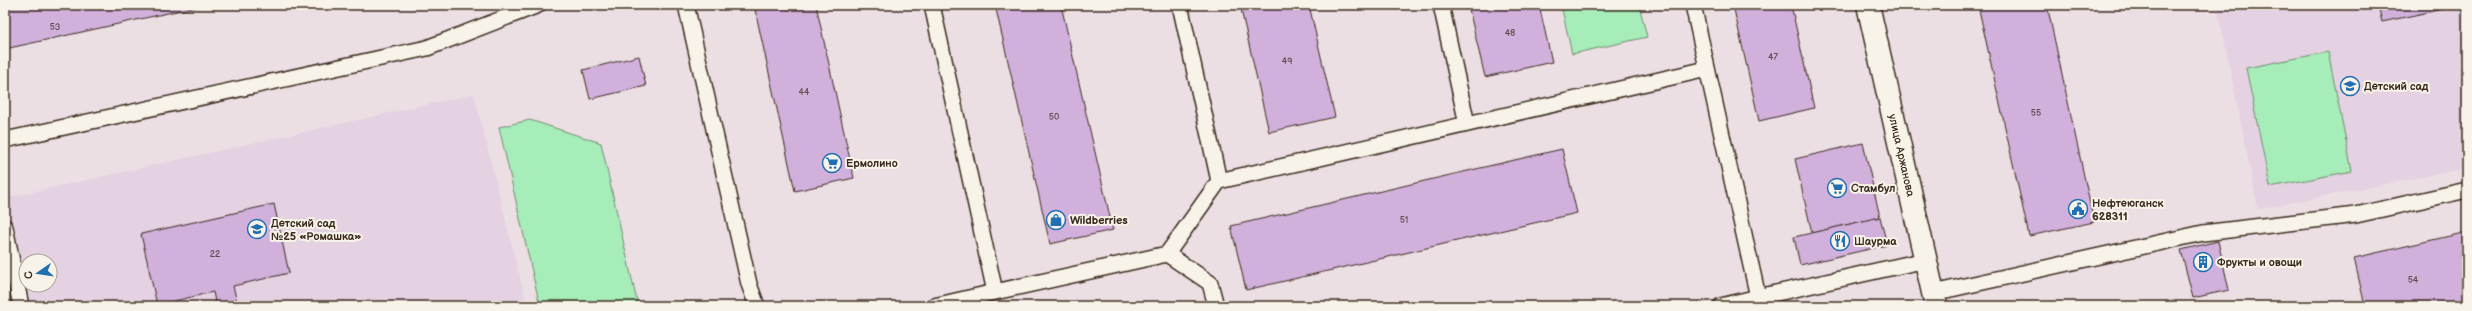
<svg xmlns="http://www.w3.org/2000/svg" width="2472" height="311" font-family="'Balsamiq Sans',sans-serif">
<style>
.built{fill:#e4d1e2;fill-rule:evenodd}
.green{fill:#a6edba;stroke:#708c6c}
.building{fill:#d1b0dc;stroke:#3b2a1e}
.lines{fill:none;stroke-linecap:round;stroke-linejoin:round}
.service-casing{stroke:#3b2a1e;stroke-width:18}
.minor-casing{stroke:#3b2a1e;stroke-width:25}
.service{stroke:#f7f3e8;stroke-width:15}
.minor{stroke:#f7f3e8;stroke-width:22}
.labels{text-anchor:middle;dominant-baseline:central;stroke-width:4;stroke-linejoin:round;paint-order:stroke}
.number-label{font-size:9px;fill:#604c4e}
.poi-label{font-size:11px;font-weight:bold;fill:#3b2a1e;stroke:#f7f3e8;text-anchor:start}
.street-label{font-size:11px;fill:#3b2a1e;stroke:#f7f3e8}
</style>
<rect width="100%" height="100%" fill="#ecdfe4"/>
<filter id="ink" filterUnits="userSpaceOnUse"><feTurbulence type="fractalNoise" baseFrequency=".025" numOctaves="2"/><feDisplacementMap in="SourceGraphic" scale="8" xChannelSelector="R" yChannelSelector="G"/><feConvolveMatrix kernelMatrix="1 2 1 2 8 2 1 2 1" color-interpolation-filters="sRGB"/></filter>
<g filter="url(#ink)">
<g class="built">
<path d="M2217 5H2467V168L2258 209Z"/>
<path d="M474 94 527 306H5V198ZM26 261H50V285H26Z"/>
</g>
<g class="green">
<path d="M1561 5H1639L1647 37 1572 54Z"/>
<path d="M2328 52 2352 171 2270 187 2246 68Z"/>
<path d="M530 120 601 143 638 306H540L499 127Z"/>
</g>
<g class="building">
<path d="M5 5H204L5 49Z"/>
<path d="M754 5H816L854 178 795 191Z"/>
<path d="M995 5H1061L1113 230 1050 244Z"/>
<path d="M1240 5H1309L1335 117 1269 132Z"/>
<path d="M1468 5H1539L1552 62 1485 77Z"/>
<path d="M1733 5H1791L1814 108 1759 121Z"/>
<path d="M1978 5H2047L2094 222 2029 236Z"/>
<path d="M2378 5H2451L2452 7 2382 22Z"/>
<path d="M639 56 646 86 590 99 583 70Z"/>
<path d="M1863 143 1880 217 1812 233 1795 159Z"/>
<path d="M1562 149 1577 213 1246 290 1231 226Z"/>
<path d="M274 204 289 273 233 286 238 306H216L213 292 157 305 141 234Z"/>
<path d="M1880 217 1887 245 1800 265 1794 237Z"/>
<path d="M2467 232V302L2449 306H2365L2354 258Z"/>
<path d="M2218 241 2229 290 2193 298 2181 250Z"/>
<path d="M259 302 260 306H243Z"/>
</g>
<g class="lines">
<defs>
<g id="service">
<path d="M686 5 749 284 757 306"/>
<path d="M932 5 995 292 1167 254 1219 181 1180 5"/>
<path d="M1441 5 1467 124"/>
<path d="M1693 5 1758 297 1926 260"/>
<path d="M5 140 427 48 538 5"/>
<path d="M1219 181 1707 69"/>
<path d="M5 227 21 306"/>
<path d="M1167 254 1210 283 1216 306"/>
<path d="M1933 293 2203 233 2356 215 2467 190"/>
<path d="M934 306 995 292"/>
<path d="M1721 306 1758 297"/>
</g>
<g id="minor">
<path id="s1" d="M1868 5 1936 306"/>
</g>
</defs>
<use href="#service" class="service-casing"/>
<use href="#minor" class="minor-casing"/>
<use href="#service" class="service"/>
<use href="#minor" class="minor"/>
</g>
</g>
<defs>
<symbol id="school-ring" viewBox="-11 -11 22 22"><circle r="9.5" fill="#f7f3e8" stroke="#1f6fb2" stroke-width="1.5"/><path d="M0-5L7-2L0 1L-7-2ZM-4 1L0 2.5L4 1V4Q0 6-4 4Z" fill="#1f6fb2"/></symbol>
<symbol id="supermarket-ring" viewBox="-11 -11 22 22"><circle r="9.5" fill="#f7f3e8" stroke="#1f6fb2" stroke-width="1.5"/><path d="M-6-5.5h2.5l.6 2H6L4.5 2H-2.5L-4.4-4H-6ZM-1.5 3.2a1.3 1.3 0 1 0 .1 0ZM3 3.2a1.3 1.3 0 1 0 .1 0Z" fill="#1f6fb2"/></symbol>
<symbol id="civic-ring" viewBox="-11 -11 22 22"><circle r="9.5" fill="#f7f3e8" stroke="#1f6fb2" stroke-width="1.5"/><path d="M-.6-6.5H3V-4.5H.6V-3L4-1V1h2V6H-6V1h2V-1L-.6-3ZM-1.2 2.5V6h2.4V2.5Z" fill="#1f6fb2"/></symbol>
<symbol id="shop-ring" viewBox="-11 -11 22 22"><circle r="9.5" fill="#f7f3e8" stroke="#1f6fb2" stroke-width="1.5"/><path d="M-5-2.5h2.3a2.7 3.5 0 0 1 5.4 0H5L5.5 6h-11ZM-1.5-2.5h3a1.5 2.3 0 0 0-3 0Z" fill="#1f6fb2"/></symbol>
<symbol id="restaurant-ring" viewBox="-11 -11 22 22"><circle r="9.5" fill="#f7f3e8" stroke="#1f6fb2" stroke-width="1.5"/><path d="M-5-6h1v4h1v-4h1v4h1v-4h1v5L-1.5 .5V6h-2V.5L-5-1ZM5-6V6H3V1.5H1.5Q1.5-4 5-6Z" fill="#1f6fb2"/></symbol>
<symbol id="building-ring" viewBox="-11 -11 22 22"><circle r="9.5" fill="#f7f3e8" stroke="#1f6fb2" stroke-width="1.5"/><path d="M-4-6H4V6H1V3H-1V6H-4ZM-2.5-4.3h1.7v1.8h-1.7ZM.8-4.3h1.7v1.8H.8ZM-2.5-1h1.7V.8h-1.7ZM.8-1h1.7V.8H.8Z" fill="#1f6fb2"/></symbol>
</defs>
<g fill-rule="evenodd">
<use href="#school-ring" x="2339" y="75" width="22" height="22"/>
<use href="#supermarket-ring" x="821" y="152" width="22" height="22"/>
<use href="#supermarket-ring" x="1826" y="177" width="22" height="22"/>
<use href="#civic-ring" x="2067" y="198" width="22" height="22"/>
<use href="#shop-ring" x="1045" y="209" width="22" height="22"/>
<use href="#school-ring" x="246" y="218" width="22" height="22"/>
<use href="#restaurant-ring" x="1829" y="230" width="22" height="22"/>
<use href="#building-ring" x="2192" y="251" width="22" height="22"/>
</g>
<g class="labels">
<g class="number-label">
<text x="55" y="27">53</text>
<text x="1510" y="33">48</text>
<text x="1773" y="57">47</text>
<text x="1287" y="61">49</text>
<text x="804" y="92">44</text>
<text x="2036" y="113">55</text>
<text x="1054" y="117">50</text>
<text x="1404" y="220">51</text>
<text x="215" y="254">22</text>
<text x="2413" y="280">54</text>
</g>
<g class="poi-label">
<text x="2364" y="86">Детский сад</text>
<text x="846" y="163">Ермолино</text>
<text x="1851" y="188">Стамбул</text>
<text x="2092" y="203">Нефтеюганск<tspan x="2092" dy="13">628311</tspan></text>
<text x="1070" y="220">Wildberries</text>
<text x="271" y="223">Детский сад<tspan x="271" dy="13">№25 «Ромашка»</tspan></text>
<text x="1854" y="241">Шаурма</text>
<text x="2217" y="262">Фрукты и овощи</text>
</g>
<g class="street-label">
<text stroke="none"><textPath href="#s1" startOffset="154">улица Аржанова</textPath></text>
</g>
</g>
<rect width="2472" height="311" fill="none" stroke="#f7f3e8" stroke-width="20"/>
<rect x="10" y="10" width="2452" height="291" fill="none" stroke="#3b2a1e" stroke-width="1.5" filter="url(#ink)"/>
<g transform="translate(38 273) rotate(257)"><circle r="19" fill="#f7f3e8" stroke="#aca397"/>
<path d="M0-3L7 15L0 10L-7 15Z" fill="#1f6fb2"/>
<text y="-6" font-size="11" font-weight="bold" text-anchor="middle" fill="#3b2a1e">С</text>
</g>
</svg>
